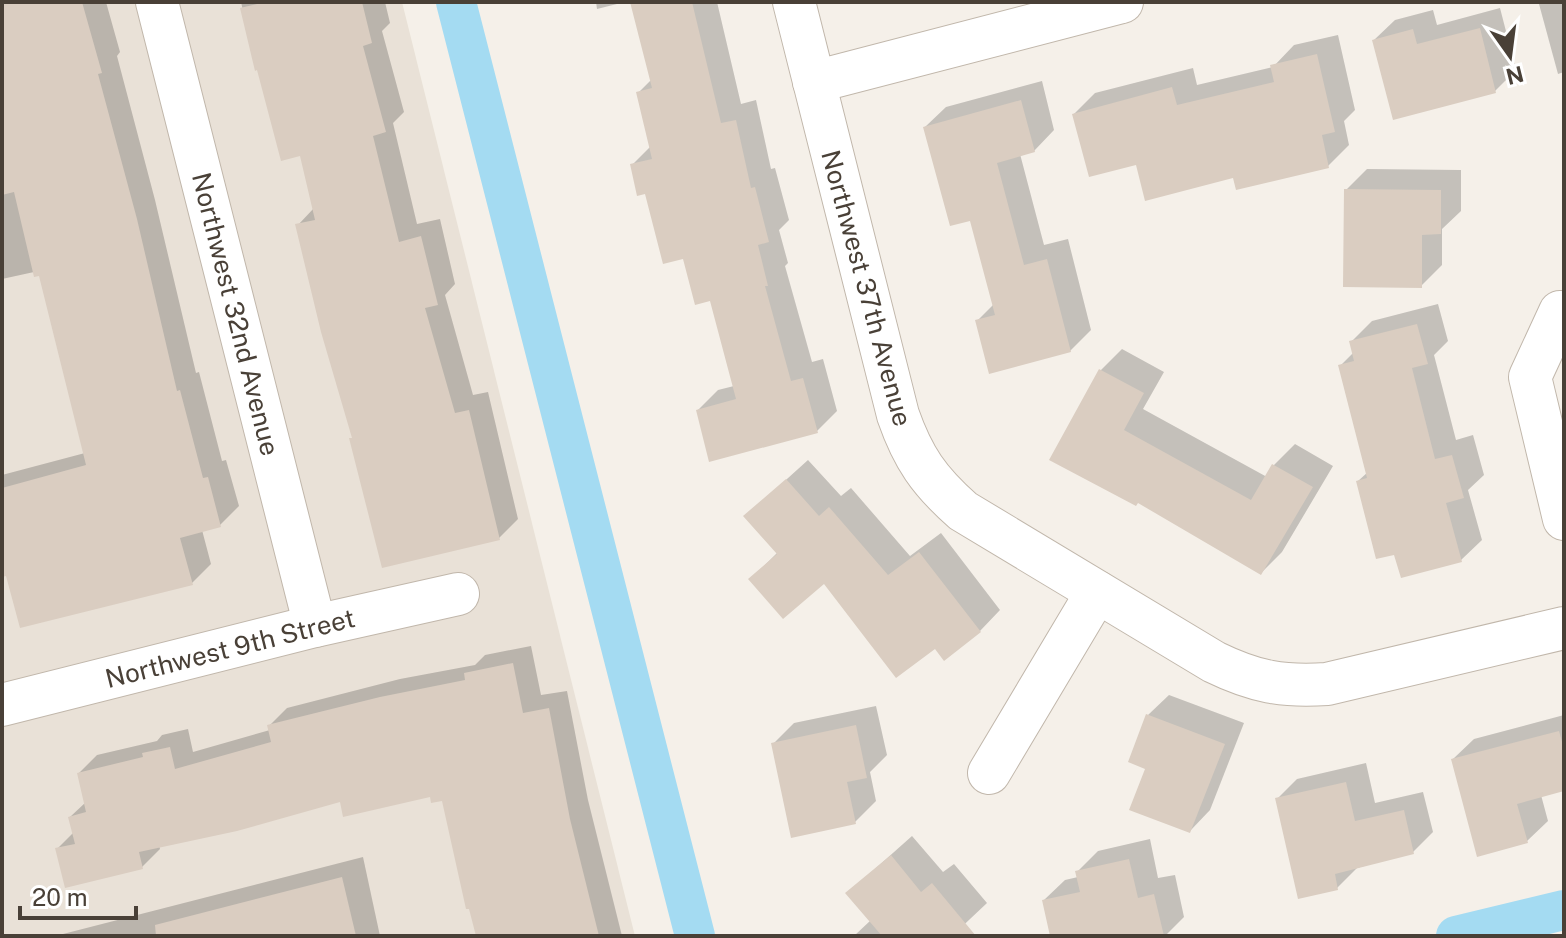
<svg xmlns="http://www.w3.org/2000/svg" width="1566" height="938" font-family="'Public Sans',sans-serif">
<style>
.residential{fill:#e9e1d7}
.shadow{fill:#0003}
.lines{fill:none;stroke-linecap:round;stroke-linejoin:round}
.canal{stroke:#a4dbf2;stroke-width:40}
.building{fill:#dacdc1}
.minor-casing{stroke:#c1b7ab;stroke-width:44}
.minor{stroke:#fff;stroke-width:42}
.labels{text-anchor:middle;dominant-baseline:central;stroke-width:6;stroke-linejoin:round;paint-order:stroke}
.street-label{font-size:26px;fill:#494037;stroke:#fff}
</style>
<rect width="100%" height="100%" fill="#f5f0e9"/>
<path class="residential" d="M2 2H402L635 936H2Z"/>
<g class="shadow">
<path d="M2 2H106L120 52 117 56 155 200 196 373 199 372 222 461 226 460 239 506 220 525 202 530 211 564 192 583 2 575V475L85 453 41 274 34 272 2 279Z"/>
<path d="M241 2H385L390 23 382 31 404 112 393 123 417 224 440 219 455 284 445 295 473 395 488 392 518 519 499 538 354 436 298 225 314 208 301 153 259 68H256Z"/>
<path d="M596 2H625L597 9Z"/>
<path d="M632 2H717L741 104 756 100 771 169 775 168 789 220 779 230 788 263 785 266 812 362 823 359 837 411 817 431 698 410 718 390 734 386 712 299 684 256 632 165 651 146 638 93 652 79Z"/>
<path d="M1541 2H1564V72L1558 74 1539 4Z"/>
<path d="M1500 8 1516 70 1495 91 1374 40 1395 20 1433 10 1437 25Z"/>
<path d="M1338 35 1355 110 1344 121 1349 145 1328 166 1234 175 1137 162 1074 114 1095 93 1193 68 1197 85 1273 67 1294 45Z"/>
<path d="M1042 81 1054 130 1034 151 1020 154 1044 245 1068 239 1091 330 1070 351 977 321 994 304 971 218 925 127 946 107Z"/>
<path d="M1367 169 1461 170V211L1442 229V265L1421 286 1346 190Z"/>
<path d="M1438 304 1448 341 1434 355 1456 440 1473 435 1484 475 1468 490 1482 540 1461 560 1396 552 1358 481 1368 472 1340 366 1354 352 1351 342 1372 321Z"/>
<path d="M1122 349 1164 372 1143 409 1267 477 1274 465 1295 444 1333 466 1282 552 1261 573 1139 501 1052 459 1101 370Z"/>
<path d="M808 460 841 496 851 488 910 556 941 533 1000 610 980 631 935 646 824 581 750 580 778 552 746 516Z"/>
<path d="M531 646 541 695 567 691 588 800 622 936H478L444 798 432 794 341 799 159 845 160 849 142 867 57 849 74 832 70 817 86 802 79 773 97 755 157 741 162 735 188 729 193 752 270 730 269 726 287 708 400 679 475 665 485 655Z"/>
<path d="M1169 695 1244 723 1210 810 1190 831 1148 767V715Z"/>
<path d="M876 706 887 755 870 772 876 801 855 822 773 744 794 723Z"/>
<path d="M1564 715V789L1541 795 1548 821 1527 841 1453 759 1474 739Z"/>
<path d="M1366 763 1375 803 1423 792 1433 832 1413 852 1357 868 1337 888 1277 799 1297 779Z"/>
<path d="M912 836 943 872 954 864 987 903 952 936H854L871 920 848 893Z"/>
<path d="M1150 839 1158 878 1175 875 1184 917 1165 936H1052L1044 900 1065 880 1078 877 1077 872 1098 851Z"/>
<path d="M363 857 380 936H61L63 934Z"/>
</g>
<g class="lines">
<g class="canal">
<path d="M456 2 695 936"/>
<path d="M1456 936 1564 910"/>
</g>
</g>
<g class="building">
<path d="M2 2H82L102 73 98 74 137 219 177 391 180 390 203 478 208 477 221 527 180 538 193 585 20 628 6 576 2 577V488L86 465 39 276 34 277 14 192 2 195Z"/>
<path d="M265 2H362L372 43 363 46 386 132 373 136 399 242 421 236 438 305 425 308 455 413 469 410 500 540 382 568 349 438H352L321 332 295 224 315 220 300 156 281 161 257 70 255 71 240 8Z"/>
<path d="M630 2H692L721 123 736 120 751 188 755 187 769 242 758 245 768 286H765L791 381 803 378 818 433 709 462 696 410 736 399 710 301 695 305 683 259 663 264 645 194 637 196 630 164 652 159 636 92 652 88Z"/>
<path d="M1480 28 1496 93 1393 120 1372 40 1413 29 1417 44Z"/>
<path d="M1317 54 1335 132 1322 135 1329 168 1236 190 1233 178 1145 201 1136 165 1089 177 1072 114 1172 87 1177 105 1274 82 1270 65Z"/>
<path d="M1021 100 1035 152 997 163 1024 265 1047 259 1071 352 989 374 975 320 995 315 970 221 950 226 923 127Z"/>
<path d="M1344 189 1441 190V234L1422 235V288L1343 287Z"/>
<path d="M1417 324 1428 364 1412 368 1435 459 1452 455 1464 498 1446 503 1462 562 1401 578 1394 555 1376 559 1356 481 1367 478 1338 365 1354 361 1349 341Z"/>
<path d="M1099 369 1144 393 1124 430 1251 500 1272 464 1313 487 1261 575 1138 503 1136 506 1049 460Z"/>
<path d="M786 479 819 516 829 507 888 575 919 552 981 632 944 661 935 649 896 678 824 584 783 619 748 579 777 554 743 516Z"/>
<path d="M513 663 523 713 549 708 570 819 599 936H476L469 909H466L442 801 431 803 430 797 343 817 340 802 237 831 139 852 143 869 65 888 55 848 75 844 68 817 86 812 77 773 143 757 142 753 170 747 175 769 271 742 267 725 380 697 465 680 464 673Z"/>
<path d="M1146 714 1225 744 1190 833 1129 810 1145 769 1128 762Z"/>
<path d="M856 725 867 778 847 782 856 824 791 838 771 743Z"/>
<path d="M1559 731 1564 749V791L1517 804 1528 843 1477 857 1451 759Z"/>
<path d="M1346 782 1355 821 1404 810 1414 854 1335 874 1338 890 1298 899 1275 798Z"/>
<path d="M891 855 921 892 932 883 976 936H882L845 893Z"/>
<path d="M1129 859 1138 898 1154 894 1164 936H1050L1042 900 1080 892 1075 871Z"/>
<path d="M342 877 356 936H156L155 925Z"/>
</g>
<g class="lines">
<defs>
<g id="minor">
<path d="M157 2 315 626"/>
<path d="M794 2 898 415C913 458 929 481 963 511L1214 662C1255 682 1283 687 1327 684L1564 628"/>
<path d="M814 82 1122 2"/>
<path d="M1560 312 1530 377 1564 519"/>
<path d="M2 705 315 626 458 594"/>
<path d="M989 773 1097 592"/>
</g>
</defs>
<use href="#minor" class="minor-casing"/>
<use href="#minor" class="minor"/>
</g>
<g class="labels">
<g class="street-label">
<text transform="translate(867 288) rotate(75)">Northwest 37th Avenue</text>
<text transform="translate(236 314) rotate(76)">Northwest 32nd Avenue</text>
<text transform="translate(230 648) rotate(-14)">Northwest 9th Street</text>
</g>
</g>
<rect width="1566" height="938" fill="none" stroke="#494037" stroke-width="8"/>
<g transform="translate(1510 56) rotate(166)" stroke="#ffffff" stroke-width="6" paint-order="stroke">
<path d="M0-6L14 30L0 20L-14 30Z" fill="#494037"/>
<text y="-12" font-size="22" font-weight="bold" text-anchor="middle" fill="#494037">N</text>
</g>
<path d="M20 906v12h116v-12" fill="none" stroke="#494037" stroke-width="4"/>
<text x="32" y="906" font-size="24" fill="#494037" stroke="#ffffff" stroke-width="6" paint-order="stroke">20 m</text>
</svg>
